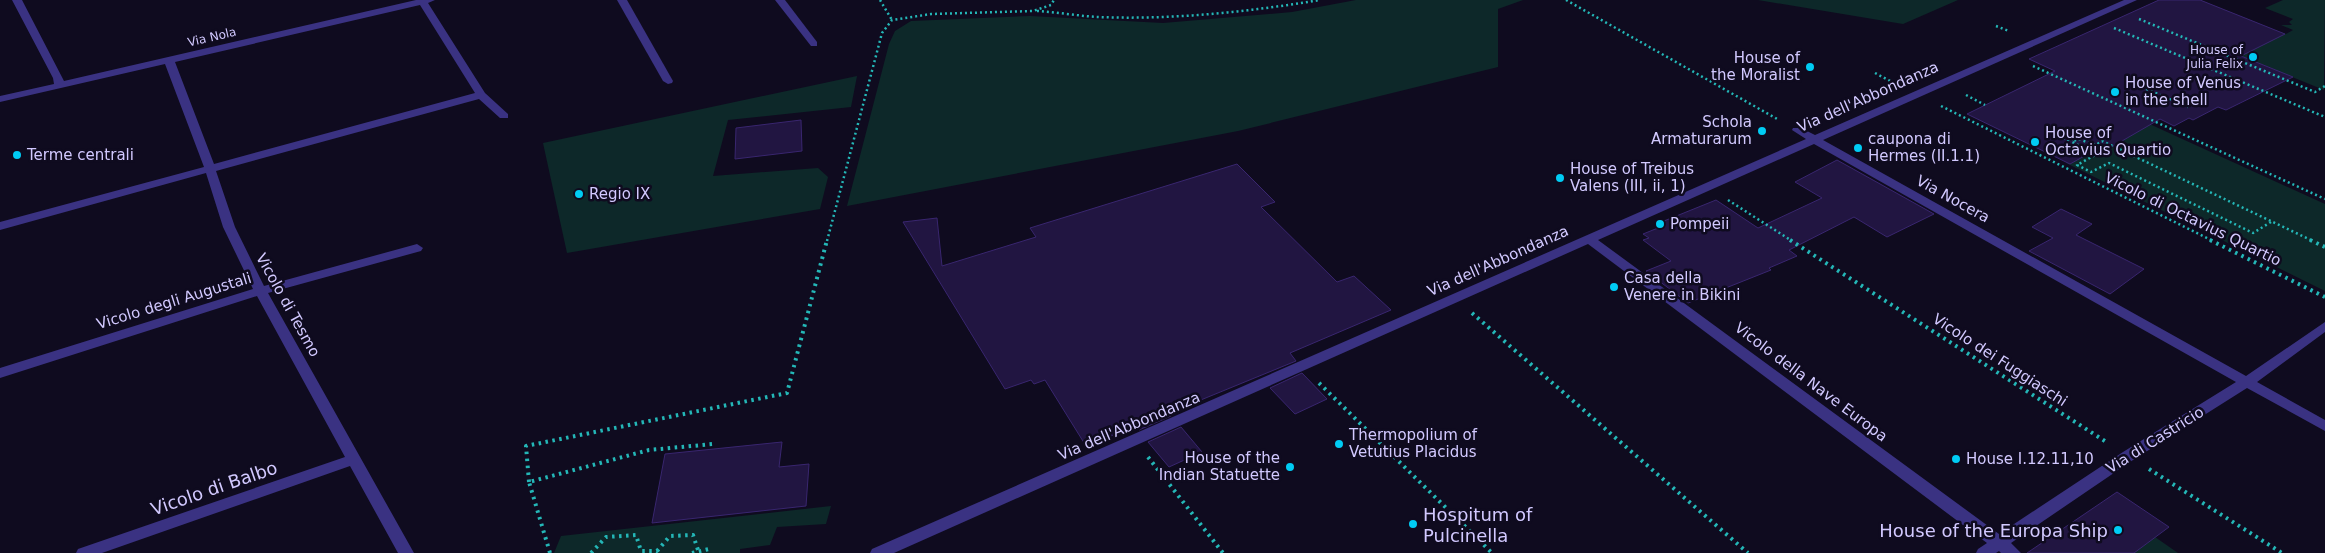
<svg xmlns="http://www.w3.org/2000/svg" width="2325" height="553" font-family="'DejaVu Sans',sans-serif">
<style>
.green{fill:#0d2829}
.building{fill:#211541;stroke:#39266f}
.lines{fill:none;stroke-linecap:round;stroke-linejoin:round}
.path-far1{stroke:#24b7b7;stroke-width:2.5;stroke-dasharray:2 3;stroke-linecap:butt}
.path{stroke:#24b7b7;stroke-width:4;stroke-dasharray:2.5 4.5;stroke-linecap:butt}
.minor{fill:#3a3282;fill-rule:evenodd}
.poi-dot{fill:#00ccf4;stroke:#0f0b1f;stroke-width:2}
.labels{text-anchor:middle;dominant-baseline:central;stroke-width:5;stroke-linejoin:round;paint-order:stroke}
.far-street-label{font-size:12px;fill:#d2c9ff;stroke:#0f0b1f}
.far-poi-label{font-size:12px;fill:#d2c9ff;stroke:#0f0b1f;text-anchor:end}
.poi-label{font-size:15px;fill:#d2c9ff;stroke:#0f0b1f;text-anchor:start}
.street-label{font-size:15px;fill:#d2c9ff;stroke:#0f0b1f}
.near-street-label{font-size:18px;fill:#d2c9ff;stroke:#0f0b1f}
.near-poi-label{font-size:18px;fill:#d2c9ff;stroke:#0f0b1f;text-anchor:start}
</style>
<rect width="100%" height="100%" fill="#0f0b1f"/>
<g class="green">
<path d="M1356 0H1523L1498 9V67L1238 131 847 206 889 44 895 31 911 21 1030 16 1163 23 1292 12Z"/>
<path d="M1758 0H1958L1903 24Z"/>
<path d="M2283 0H2325L2324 90 2185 33 2267 38 2281 32 2286 34 2293 30 2281 25H2292L2289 22 2293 19 2265 8Z"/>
<path d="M857 76 851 107 728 120 713 176 818 168 828 177 820 209 567 253 543 143Z"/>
<path d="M2121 111 2325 204V291L2066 163 2075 158 2080 141 2103 152 2110 148Z"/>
<path d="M831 506 826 524 777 527 770 545 740 549V553H554L561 536Z"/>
<path d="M2155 537 2178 553H2134Z"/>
</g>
<g class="building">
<path d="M2159 0H2200L2285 34 2241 56 2293 77 2226 110 2218 107 2193 120 2189 118 2174 126 2160 119 2103 152 2097 149 2070 164 1967 114 2055 71 2029 59Z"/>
<path d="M801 120 802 151 735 159 736 128Z"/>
<path d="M1837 160 1934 214 1887 237 1854 217 1789 250 1797 256 1769 268 1771 270 1688 303 1646 271 1671 261 1643 240 1649 238 1643 234 1663 226 1659 223 1716 200 1758 228 1822 198 1795 182Z"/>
<path d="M1237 164 1275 202 1261 207 1337 282 1354 276 1391 310 1290 353 1296 361 1169 413 1171 416 1139 430 1136 426 1086 446 1045 380 1034 384 1031 380 1005 389 903 222 937 218 942 266 1036 237 1030 228Z"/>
<path d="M2061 209 2092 224 2076 235 2144 269 2110 294 2029 251 2053 238 2032 227Z"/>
<path d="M1302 373 1327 399 1295 414 1270 388Z"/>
<path d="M1181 427 1202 452 1169 467 1148 442Z"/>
<path d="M782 442 779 467 809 464 806 506 652 523 665 454Z"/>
<path d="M2117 492 2169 527 2134 553H2027Z"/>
</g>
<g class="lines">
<g class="path-far1">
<path d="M880 0 892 20"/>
<path d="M1566 0 1779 120"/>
<path d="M1037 11C1057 12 1078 16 1098 17 1172 20 1247 12 1320 0"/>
<path d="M2139 19 2315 92 2325 86"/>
<path d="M1996 26 2009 31"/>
<path d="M2114 28 2325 117"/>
<path d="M2033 66 2325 199"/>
<path d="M1875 73 1892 82"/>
<path d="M2137 85 2188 107"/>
<path d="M1966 95 1985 105"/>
<path d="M1941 106 2213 241"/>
<path d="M2045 129 2070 141 2078 136 2085 140"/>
<path d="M1728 200 1792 241"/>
<path d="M2271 222 2253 233 2109 163 2091 172 2077 165 2097 154 2072 142 2078 139 2096 145 2102 141 2313 241"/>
<path d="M827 241 882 33 892 20 931 14 1033 11 1051 5 1054 0"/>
</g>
<g class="path">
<path d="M1790 240 2108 443"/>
<path d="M2210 240 2325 297"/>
<path d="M2310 240 2325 247"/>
<path d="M1472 313 1748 553"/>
<path d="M1319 383 1492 553"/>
<path d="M1148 457 1223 553"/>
<path d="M2149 469 2282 553"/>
<path d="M529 482 526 446 787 393 827 240"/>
<path d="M657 551 670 536 693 535 698 550"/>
<path d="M550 553 529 482 649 450 713 444"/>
<path d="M591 553 606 537 636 535 641 551H657L659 553"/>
<path d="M692 553 709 549"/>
</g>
<g class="minor">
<path d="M12 0H22L64 81 416 0H435L428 3 485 93 508 114V118H500L479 99 216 171 235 227 264 286 417 244 423 248 421 251 268 293 414 553H398L350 466 102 553H76L78 549 345 457 257 296 0 378V368L253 289 223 227 206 173 0 230V222L204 167 165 64 0 102V96L54 84 53 78ZM420 5 475 93 214 164 175 62Z"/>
<path d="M617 0H627L673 81 672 83 668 84 663 81Z"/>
<path d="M775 0H785L817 42V46H811Z"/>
<path d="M2124 0H2137L1823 140 2246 376 2325 322V332L2257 382 2325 420V431L2247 388 2133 460 2011 543 2021 553H2001L1999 551 1996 553H1976L1978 549 1987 543 1588 244 894 553H870L872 549 1806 139 1792 130 1793 128H1801L1815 135ZM1814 144 2236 382 2123 452 1999 534 1598 240Z"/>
</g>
</g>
<g class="poi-dot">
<circle cx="2253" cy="57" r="5"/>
<circle cx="1810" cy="67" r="5"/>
<circle cx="2115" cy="92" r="5"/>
<circle cx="1762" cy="131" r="5"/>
<circle cx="2035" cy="142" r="5"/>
<circle cx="1858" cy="148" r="5"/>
<circle cx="17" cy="155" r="5"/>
<circle cx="1560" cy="178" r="5"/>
<circle cx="579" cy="194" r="5"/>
<circle cx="1660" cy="224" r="5"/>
<circle cx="1614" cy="287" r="5"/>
<circle cx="1339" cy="444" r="5"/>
<circle cx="1956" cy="459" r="5"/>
<circle cx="1290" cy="467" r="5"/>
<circle cx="1413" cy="524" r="5"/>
<circle cx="2118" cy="530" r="5"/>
</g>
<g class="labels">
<g class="far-street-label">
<text transform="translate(212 37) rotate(-13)">Via Nola</text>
</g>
<g class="far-poi-label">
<text x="2243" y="50">House of<tspan x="2243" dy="14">Julia Felix</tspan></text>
</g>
<g class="poi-label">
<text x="1800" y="58" text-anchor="end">House of<tspan x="1800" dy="17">the Moralist</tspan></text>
<text x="2125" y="83">House of Venus<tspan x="2125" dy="17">in the shell</tspan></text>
<text x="1752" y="122" text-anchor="end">Schola<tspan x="1752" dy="17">Armaturarum</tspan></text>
<text x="2045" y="133">House of<tspan x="2045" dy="17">Octavius Quartio</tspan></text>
<text x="1868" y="139">caupona di<tspan x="1868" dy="17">Hermes (II.1.1)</tspan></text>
<text x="27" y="155">Terme centrali</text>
<text x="1570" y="169">House of Treibus<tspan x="1570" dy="17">Valens (III, ii, 1)</tspan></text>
<text x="589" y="194">Regio IX</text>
<text x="1670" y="224">Pompeii</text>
<text x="1624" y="278">Casa della<tspan x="1624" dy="17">Venere in Bikini</tspan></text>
<text x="1349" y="435">Thermopolium of<tspan x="1349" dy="17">Vetutius Placidus</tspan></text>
<text x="1280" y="458" text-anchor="end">House of the<tspan x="1280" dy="17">Indian Statuette</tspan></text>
<text x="1966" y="459">House I.12.11,10</text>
</g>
<g class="street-label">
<text transform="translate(1868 97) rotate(-24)">Via dell'Abbondanza</text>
<text transform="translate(1953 199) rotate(29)">Via Nocera</text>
<text transform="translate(2193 219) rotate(26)">Vicolo di Octavius Quartio</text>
<text transform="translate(1498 261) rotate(-24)">Via dell'Abbondanza</text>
<text transform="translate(174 301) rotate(-17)">Vicolo degli Augustali</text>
<text transform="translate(288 305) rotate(61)">Vicolo di Tesmo</text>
<text transform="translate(2000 360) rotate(33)">Vicolo dei Fuggiaschi</text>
<text transform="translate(1811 382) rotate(37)">Vicolo della Nave Europa</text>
<text transform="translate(1129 426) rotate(-23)">Via dell'Abbondanza</text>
<text transform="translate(2155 440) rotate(-32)">Via di Castricio</text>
</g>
<g class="near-street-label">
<text transform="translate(214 488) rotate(-19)">Vicolo di Balbo</text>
</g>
<g class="near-poi-label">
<text x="1423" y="514">Hospitum of<tspan x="1423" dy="21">Pulcinella</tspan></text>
<text x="2108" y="530" text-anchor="end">House of the Europa Ship</text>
</g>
</g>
</svg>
